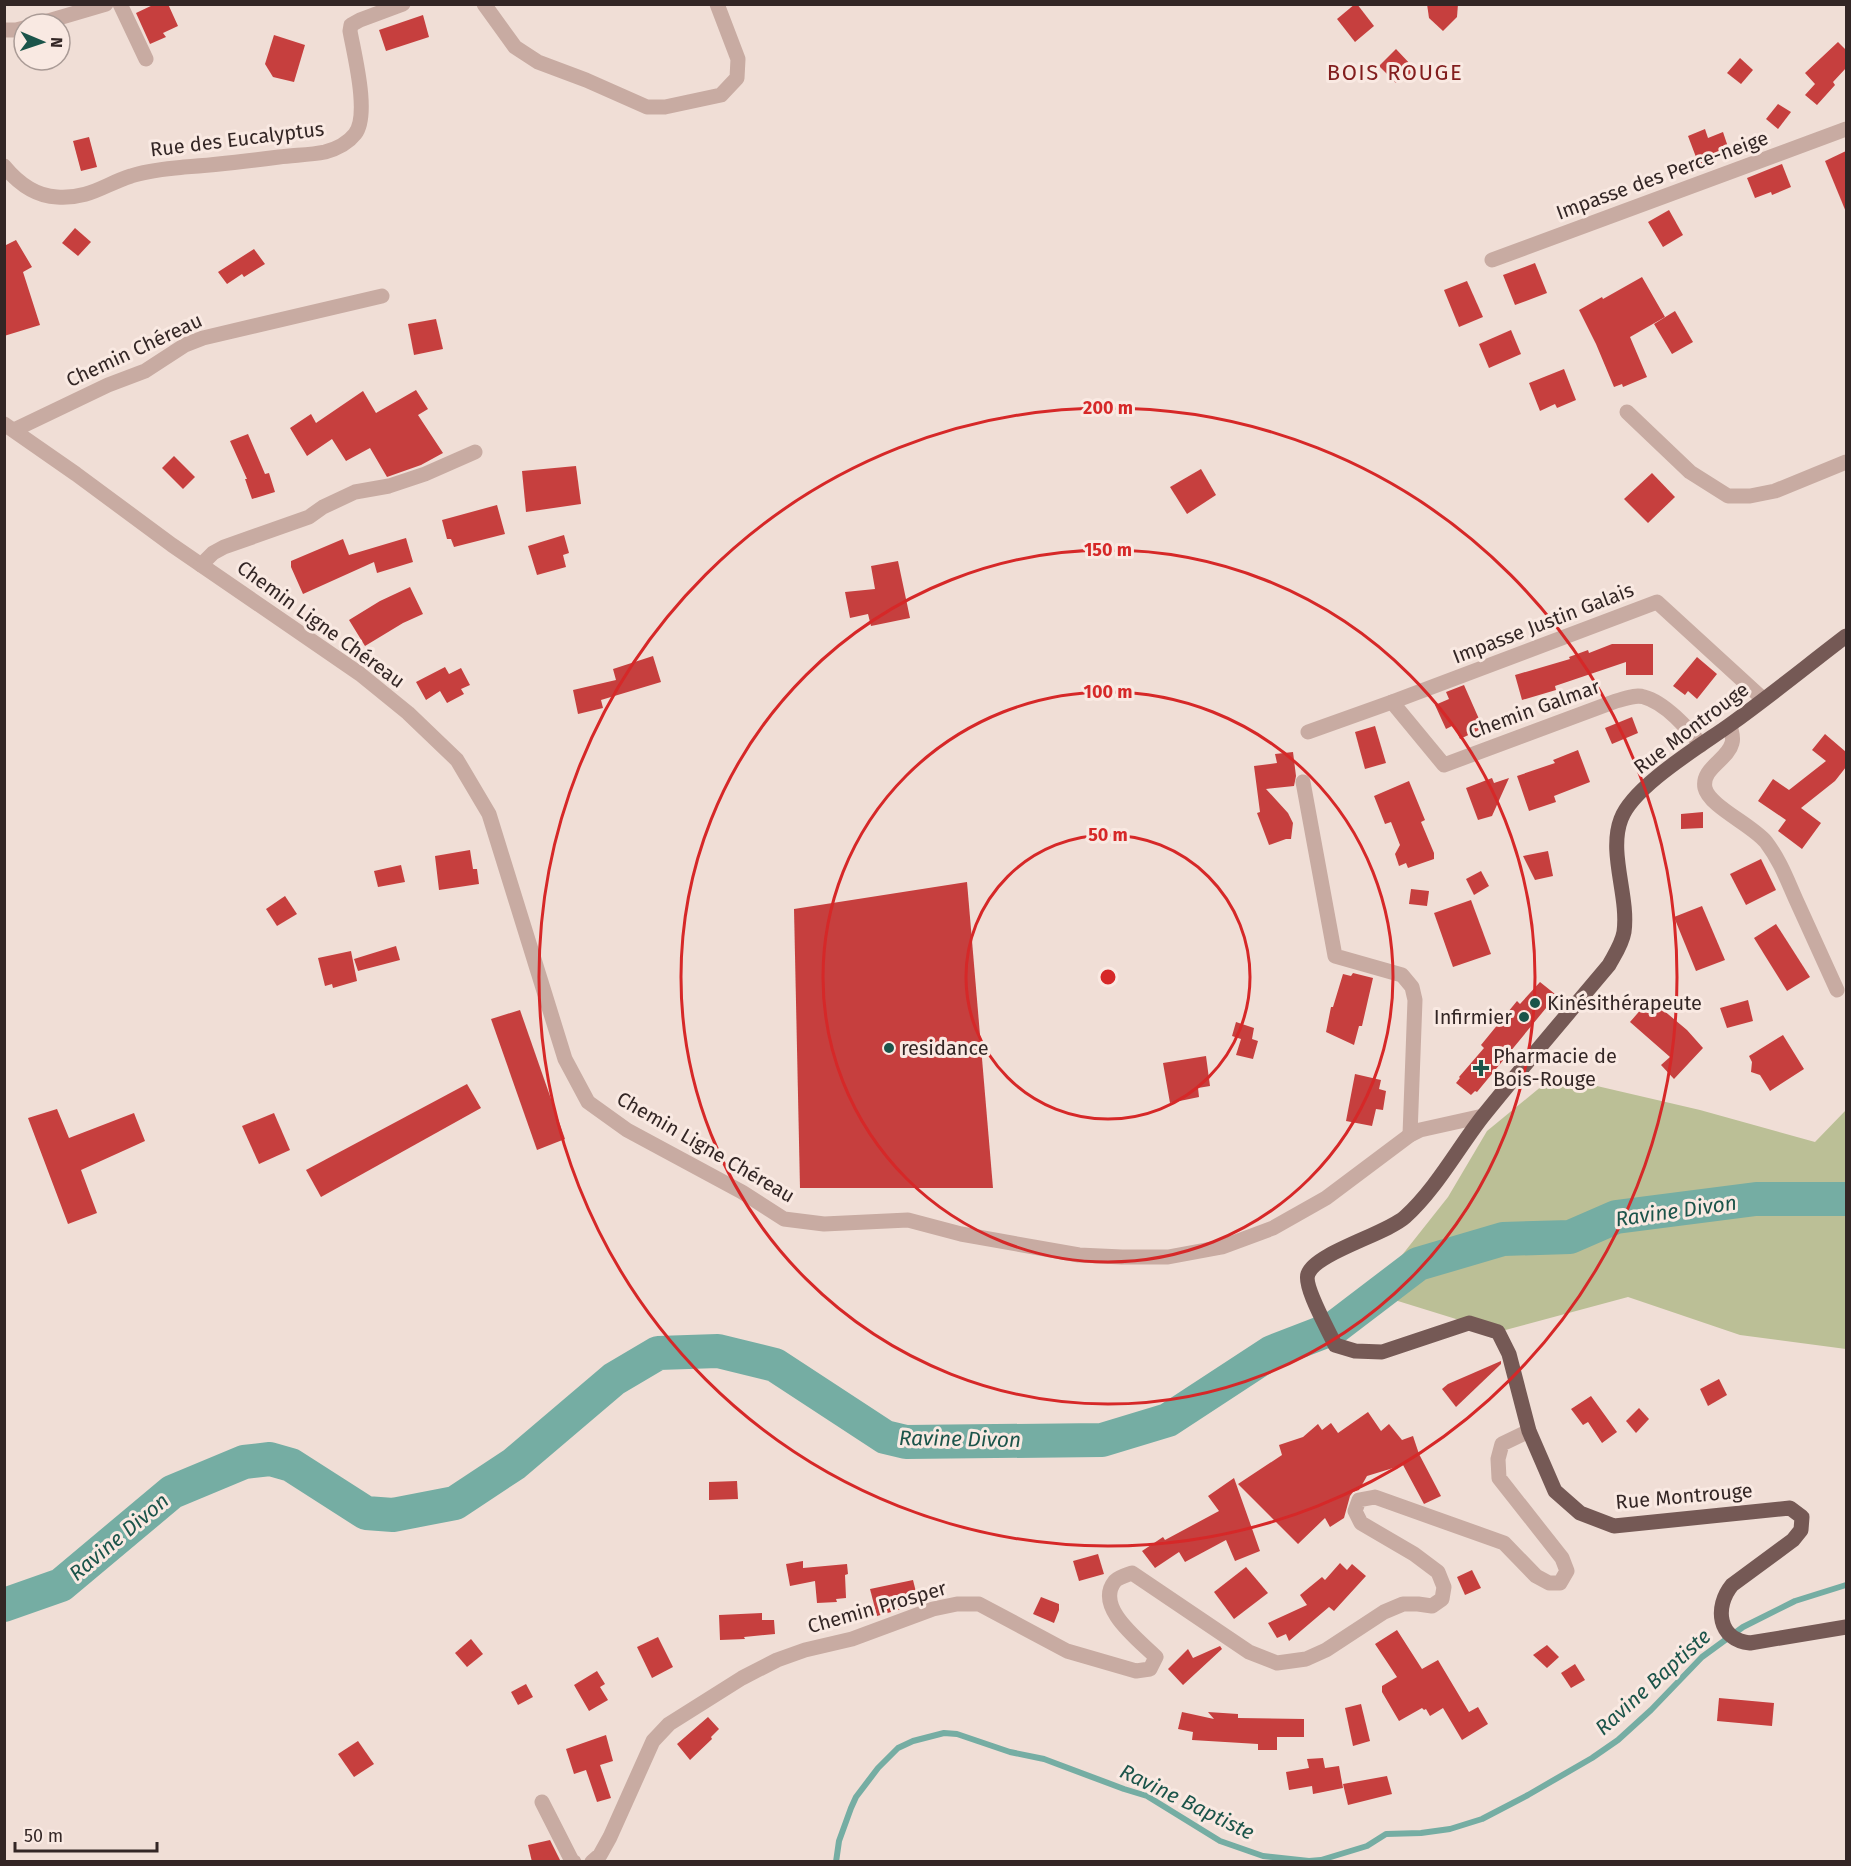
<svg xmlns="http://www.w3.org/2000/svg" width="1851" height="1866" font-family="'Fira Sans',sans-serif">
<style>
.green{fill:#bbbf96}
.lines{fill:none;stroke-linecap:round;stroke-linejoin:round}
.stream{stroke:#75ada3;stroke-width:6}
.river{stroke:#75ada3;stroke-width:34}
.building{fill:#c63f3e}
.minor{stroke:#c8aba2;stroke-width:15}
.major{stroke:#755955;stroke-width:15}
.ring{fill:none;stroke:#d62828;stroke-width:3}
.poi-dot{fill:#1b544a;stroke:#f9e9e2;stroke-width:2}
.labels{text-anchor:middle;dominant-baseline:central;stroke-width:6;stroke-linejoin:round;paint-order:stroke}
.street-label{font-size:20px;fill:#332625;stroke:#f9e9e2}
.poi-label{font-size:20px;fill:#332625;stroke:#f9e9e2;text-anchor:start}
.water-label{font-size:21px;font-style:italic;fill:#1b544a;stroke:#f9e9e2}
.quarter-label{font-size:22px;letter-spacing:1.5px;fill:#821e1e;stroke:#f9e9e2}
.centre{fill:#d62828;stroke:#f9e9e2;stroke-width:3}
.ring-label{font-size:18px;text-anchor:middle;font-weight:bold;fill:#d62828;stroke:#f9e9e2;stroke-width:6;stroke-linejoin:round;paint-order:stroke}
</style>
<rect width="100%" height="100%" fill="#f0ded6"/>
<path class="green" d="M1554 1076 1700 1110 1815 1142 1846 1110V1349L1740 1335 1628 1297 1498 1332 1372 1293 1448 1197 1487 1131Z"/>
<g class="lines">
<path class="stream" d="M836 1862 839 1841 851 1808 856 1797 878 1768 898 1748 913 1741 944 1733 957 1734 1010 1752 1044 1759 1124 1789 1147 1796 1220 1841 1263 1856 1309 1861 1321 1860 1367 1846 1386 1834 1421 1833 1450 1829 1482 1819 1528 1795 1592 1758 1618 1740 1651 1710 1702 1657 1743 1627 1795 1601 1846 1585"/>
<path class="river" d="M4 1605 61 1585 172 1492 244 1462 270 1459 291 1465 366 1513 393 1515 455 1503 514 1464 614 1379 658 1353 718 1351 775 1365 885 1437 906 1442 1102 1440 1168 1420 1272 1352 1334 1328 1418 1264 1503 1239 1570 1237 1616 1217 1756 1199H1846"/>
</g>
<g class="building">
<path d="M155 4H168L178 26 163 33 166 37 150 44 136 13Z"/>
<path d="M1355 4H1357L1374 26 1355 42 1337 19Z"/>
<path d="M1427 4H1458L1457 17 1443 31 1429 18Z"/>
<path d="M423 15 429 37 386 51 379 30Z"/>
<path d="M274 35 305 45 294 82 273 77 265 64Z"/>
<path d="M1838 42 1846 50V68L1833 82 1835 85 1817 105 1805 95 1815 84 1805 73Z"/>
<path d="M1396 49 1412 66 1411 67 1414 70 1404 79 1402 77 1396 83 1379 66Z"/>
<path d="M1740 58 1753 70 1741 84 1727 73Z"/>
<path d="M1778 104 1791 112 1778 129 1766 119Z"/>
<path d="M1705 129 1708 138 1723 132 1730 153 1699 165 1688 136Z"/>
<path d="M89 137 97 167 81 171 73 141Z"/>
<path d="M1846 151V212L1825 161Z"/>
<path d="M1782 164 1791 187 1772 195 1771 192 1755 198 1747 178Z"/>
<path d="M1669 210 1683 235 1663 247 1648 222Z"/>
<path d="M75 228 91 242 78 256 62 243Z"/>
<path d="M16 240 32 267 23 272 40 325 4 336V246Z"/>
<path d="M254 249 265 264 244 277 242 274 227 284 218 272Z"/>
<path d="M1535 263 1547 293 1515 305 1503 275Z"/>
<path d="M1642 277 1665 317 1630 337 1647 377 1623 387 1622 384 1614 387 1596 344 1579 310 1602 297 1603 299Z"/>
<path d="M1467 281 1483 317 1459 327 1444 290Z"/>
<path d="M1675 311 1693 342 1672 354 1654 324Z"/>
<path d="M436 319 443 349 414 355 408 324Z"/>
<path d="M1511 330 1521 354 1489 368 1479 344Z"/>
<path d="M1564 369 1576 400 1557 408 1555 404 1540 411 1529 383Z"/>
<path d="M416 390 428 409 418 415 443 453 421 465 387 477 370 448 346 461 332 439 307 456 290 428 311 414 316 423 363 391 376 413Z"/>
<path d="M248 434 265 474 269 473 275 492 252 499 245 479H247L230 441Z"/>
<path d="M174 456 195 477 183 489 162 468Z"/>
<path d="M576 466 581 504 526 512 522 471Z"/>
<path d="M1201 469 1216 495 1187 514 1170 487Z"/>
<path d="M1652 473 1675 497 1648 523 1624 499Z"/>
<path d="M497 505 505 534 454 547 451 539H447L442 520Z"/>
<path d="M564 535 569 553 563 555 566 567 537 575 528 546Z"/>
<path d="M406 538 413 562 377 573 374 562 303 594 291 567V561L343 539 349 555Z"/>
<path d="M898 561 910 618 871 626 868 614 850 618 845 592 875 589 871 566Z"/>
<path d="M410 587 423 614 403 623 365 646 349 620 380 601Z"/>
<path d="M1612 644H1653V675H1626V662L1555 686 1556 690 1522 700 1515 675 1570 659 1569 657 1588 650 1589 653Z"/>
<path d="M653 656 661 682 601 700 603 708 578 714 573 690 616 680 613 669Z"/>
<path d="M1697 657 1717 674 1697 699 1688 691 1685 695 1673 686Z"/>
<path d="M445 667 449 674 461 668 470 685 461 689 464 694 447 703 440 691 426 700 416 682Z"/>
<path d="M1464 685 1483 728 1460 739 1454 725 1446 729 1435 705 1449 699 1446 692Z"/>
<path d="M1632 717 1638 733 1612 744 1605 728Z"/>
<path d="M1375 726 1386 763 1365 769 1355 732Z"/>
<path d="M1825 734 1846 752V767L1835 781 1801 808 1821 823 1802 849 1778 831 1786 820 1758 801 1773 779 1789 790 1826 761 1812 750Z"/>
<path d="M1578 750 1590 782 1554 796 1556 802 1529 811 1517 776 1555 763 1553 760Z"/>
<path d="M1293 752 1296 776 1294 786 1266 789 1288 813 1293 823 1291 839H1286L1269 845 1257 813 1260 812 1254 766 1277 763 1275 754Z"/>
<path d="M1492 778 1494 783 1509 778 1492 816 1478 820 1466 788Z"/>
<path d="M1409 781 1425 820 1421 822 1434 853V859L1408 868 1406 863 1399 866 1395 854 1400 845 1391 822 1385 824 1374 796Z"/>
<path d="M1703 812V828L1681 829V814Z"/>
<path d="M470 850 473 869H477L479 884 439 890 435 856Z"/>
<path d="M1548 851 1553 876 1535 880 1523 856Z"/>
<path d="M1761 859 1776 890 1746 905 1730 874Z"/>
<path d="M401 865 405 882 378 887 374 871Z"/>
<path d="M1481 871 1489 886 1474 895 1466 879Z"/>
<path d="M967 882 993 1188H800L794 909Z"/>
<path d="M1411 889 1429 891 1427 906 1409 904Z"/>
<path d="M285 896 297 914 277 926 266 909Z"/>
<path d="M1471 900 1491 954 1453 967 1434 913Z"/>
<path d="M1702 906 1725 960 1696 971 1674 917Z"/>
<path d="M1776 924 1810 977 1787 991 1754 938Z"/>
<path d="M396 946 400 960 358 971 354 959Z"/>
<path d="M351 951 357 981 333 988 332 984 325 986 318 958Z"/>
<path d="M1353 973 1373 978 1362 1026H1359L1354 1045 1326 1032 1331 1007H1333L1343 974 1351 976Z"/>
<path d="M1540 982 1555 994 1549 1001 1551 1002 1477 1092 1475 1091 1471 1095 1456 1083 1460 1078 1459 1077 1484 1048 1481 1045 1517 1001 1520 1004Z"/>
<path d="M1650 999 1687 1030 1703 1048 1674 1079 1661 1065 1670 1057 1630 1022Z"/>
<path d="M1748 1000 1753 1021 1727 1028 1720 1008Z"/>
<path d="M520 1010 565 1139 537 1150 491 1019Z"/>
<path d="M1236 1022 1254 1028 1252 1039 1258 1041 1253 1059 1236 1055 1241 1039 1232 1036Z"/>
<path d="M1783 1035 1804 1069 1770 1091 1760 1075 1751 1072 1752 1062 1749 1056Z"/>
<path d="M1206 1056 1210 1086 1198 1088 1199 1097 1170 1103 1163 1063Z"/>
<path d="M1355 1074 1381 1080 1379 1089 1386 1091 1383 1110 1376 1109 1372 1126 1346 1121Z"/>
<path d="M467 1084 481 1108 321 1197 306 1170Z"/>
<path d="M57 1109 69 1138 134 1113 145 1141 81 1170 97 1213 68 1224 28 1118Z"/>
<path d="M274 1113 290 1150 259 1164 242 1126Z"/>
<path d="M1501 1361V1364L1456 1407 1442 1389 1448 1384Z"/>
<path d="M1719 1379 1727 1395 1708 1406 1700 1389Z"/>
<path d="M1591 1396 1617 1432 1602 1443 1588 1422 1583 1425 1571 1409Z"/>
<path d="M1639 1408 1649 1419 1636 1433 1626 1421Z"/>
<path d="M1368 1412 1381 1431 1389 1424 1402 1440 1413 1436 1419 1454 1441 1496 1424 1504 1403 1465 1367 1476 1359 1490 1353 1492 1350 1496 1344 1518 1330 1527 1325 1518 1298 1544 1238 1484 1282 1455 1279 1445 1303 1437 1318 1424 1322 1430 1331 1423 1338 1433Z"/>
<path d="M1234 1478 1260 1551 1235 1561 1226 1540 1185 1562 1179 1552 1155 1568 1142 1551 1163 1537 1165 1540 1219 1511 1208 1496Z"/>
<path d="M737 1481 738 1499 709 1500V1482Z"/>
<path d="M1098 1554 1104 1574 1079 1581 1073 1561Z"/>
<path d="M803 1561V1568L847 1564 848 1574 845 1575 846 1598 836 1599 837 1602 817 1603 815 1581 790 1586 786 1564Z"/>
<path d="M1340 1563 1347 1570 1352 1564 1366 1576 1334 1611 1329 1607 1289 1641 1286 1634 1277 1638 1268 1623 1307 1605 1300 1595 1322 1577 1325 1580Z"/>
<path d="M1246 1567 1268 1593 1234 1619 1214 1592Z"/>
<path d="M1472 1570 1481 1588 1465 1595 1457 1577Z"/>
<path d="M913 1580 919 1604 877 1616 870 1589Z"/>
<path d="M1041 1597 1059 1604V1610L1054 1623 1033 1614Z"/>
<path d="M762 1613V1620H774L775 1634 744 1637 745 1639 720 1640 719 1615Z"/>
<path d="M1397 1630 1422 1669 1438 1660 1469 1712 1478 1707 1488 1724 1462 1740 1443 1708 1430 1716 1426 1709 1424 1710 1422 1708 1399 1721 1382 1692V1686L1397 1677 1375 1644Z"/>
<path d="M658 1637 673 1667 652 1678 637 1647Z"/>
<path d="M471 1639 483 1654 467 1667 455 1653Z"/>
<path d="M1547 1645 1559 1657 1547 1668 1533 1655Z"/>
<path d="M1220 1646 1222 1649 1183 1685 1168 1669 1188 1649 1193 1658Z"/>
<path d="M1575 1664 1585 1680 1571 1688 1561 1673Z"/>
<path d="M597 1671 605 1684 600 1687 608 1700 589 1711 574 1685Z"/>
<path d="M526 1684 533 1697 518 1705 511 1692Z"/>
<path d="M1719 1698 1774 1703 1772 1726 1717 1721Z"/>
<path d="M1361 1704 1370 1741 1353 1746 1345 1708Z"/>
<path d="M1182 1712 1214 1719 1208 1712 1238 1714V1718L1304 1719V1737H1277V1750H1258V1744L1192 1740 1193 1732 1178 1729Z"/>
<path d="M708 1717 719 1729 711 1737 712 1739 690 1760 677 1744Z"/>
<path d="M606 1735 613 1761 600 1765 611 1798 597 1802 586 1770 574 1774 566 1749Z"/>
<path d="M358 1741 374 1764 354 1777 338 1754Z"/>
<path d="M1323 1758 1325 1768 1339 1766 1343 1788 1313 1794 1312 1786 1289 1790 1286 1772 1309 1768 1307 1759Z"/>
<path d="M1387 1776 1392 1794 1348 1805 1343 1784Z"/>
<path d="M550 1840 561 1862H532L528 1845Z"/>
</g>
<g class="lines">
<g class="minor">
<path d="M120 4 146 59"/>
<path d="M484 4 515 47 538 62 586 80 647 107H665L721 95 737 78 738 59 717 4"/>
<path d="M38 24 106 4"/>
<path d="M4 30H16L24 28"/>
<path d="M4 166C18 183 35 196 57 197 90 199 103 185 131 176 148 170 166 169 184 167 216 165 248 161 279 157 294 155 310 155 325 152 336 149 348 143 355 134 370 115 354 54 350 31L351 25 360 20 403 4"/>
<path d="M1492 260 1846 129"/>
<path d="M1627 412 1690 472 1728 496H1750L1775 491 1846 462"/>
<path d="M4 424 76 474 172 545 360 674 408 713 457 760 489 814 565 1059 588 1102 627 1130 742 1192 784 1219 824 1224 908 1220 961 1234 1079 1255 1122 1257H1168L1222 1247 1273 1228 1326 1198 1410 1135 1420 1130 1483 1116"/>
<path d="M14 430 108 385 145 371 185 345 203 338 382 296"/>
<path d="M201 565 213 553 224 547 309 517 323 507 355 492 389 486 425 474 475 452"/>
<path d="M1392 702 1444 765 1616 701C1625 699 1635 694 1644 697 1664 702 1689 729 1701 745"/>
<path d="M1730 725C1731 731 1734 737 1732 743 1728 760 1701 768 1705 788 1709 806 1752 825 1766 842 1781 862 1787 880 1797 902 1810 931 1824 961 1837 990"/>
<path d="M1308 732 1392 702 1657 602 1763 699"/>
<path d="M1303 782 1335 956 1402 975 1412 987 1415 1000 1410 1135"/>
<path d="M542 1802 572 1861 574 1862"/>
<path d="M592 1862 600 1855 610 1837 653 1741 669 1724 742 1678 777 1660 805 1650 852 1639 933 1609 957 1604H979L1067 1651 1136 1671 1150 1669 1156 1657C1139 1640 1094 1607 1115 1581 1119 1577 1127 1575 1132 1573L1249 1652 1277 1663 1306 1659 1326 1650 1384 1612 1403 1604H1418L1432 1606 1442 1599 1444 1587 1438 1572 1414 1554 1361 1523 1355 1511 1359 1500 1375 1497 1504 1543 1536 1576 1549 1583H1560L1567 1571 1562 1558 1499 1478 1498 1459 1502 1444 1529 1431"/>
</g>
<path class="major" d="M1846 636C1808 665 1770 696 1731 724 1702 745 1633 786 1621 819 1608 853 1629 896 1624 932 1622 944 1615 954 1609 965 1567 1015 1524 1065 1483 1116 1458 1148 1436 1189 1405 1217 1386 1234 1315 1253 1308 1274 1303 1286 1329 1331 1335 1345L1355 1351 1382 1352 1469 1323 1498 1332 1509 1354 1529 1431 1555 1491 1580 1513 1614 1526 1790 1508 1802 1517 1801 1530 1793 1540 1732 1585C1714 1607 1718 1640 1750 1643L1846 1627"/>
</g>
<g class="ring">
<circle cx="1108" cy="977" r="142"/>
<circle cx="1108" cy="977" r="285"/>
<circle cx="1108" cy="977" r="427"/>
<circle cx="1108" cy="977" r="569"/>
</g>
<g class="poi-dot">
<circle cx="1535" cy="1003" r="6"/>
<circle cx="1524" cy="1017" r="6"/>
<circle cx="889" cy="1048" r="6"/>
<path d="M1478 1059h6v6h6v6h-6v6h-6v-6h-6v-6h6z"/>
</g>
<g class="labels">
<g class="street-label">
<text transform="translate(237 139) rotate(-7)">Rue des Eucalyptus</text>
<text transform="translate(1662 175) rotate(-20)">Impasse des Perce-neige</text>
<text transform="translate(134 350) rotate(-25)">Chemin Chéreau</text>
<text transform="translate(1543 623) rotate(-21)">Impasse Justin Galais</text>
<text transform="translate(321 624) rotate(36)">Chemin Ligne Chéreau</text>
<text transform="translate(1534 709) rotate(-20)">Chemin Galmar</text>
<text transform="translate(1691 728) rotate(-37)">Rue Montrouge</text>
<text transform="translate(706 1147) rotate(30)">Chemin Ligne Chéreau</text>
<text transform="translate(1684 1496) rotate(-5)">Rue Montrouge</text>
<text transform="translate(877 1607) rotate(-16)">Chemin Prosper</text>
</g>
<g class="poi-label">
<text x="1547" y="1003">Kinésithérapeute</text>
<text x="1512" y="1017" text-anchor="end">Infirmier</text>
<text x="901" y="1048">residance</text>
<text x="1493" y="1056">Pharmacie de<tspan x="1493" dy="23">Bois-Rouge</tspan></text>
</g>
<g class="water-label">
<text transform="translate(1676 1211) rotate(-8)">Ravine Divon</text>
<text transform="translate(960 1439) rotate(1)">Ravine Divon</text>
<text transform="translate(119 1537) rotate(-40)">Ravine Divon</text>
<text transform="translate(1653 1682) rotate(-42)">Ravine Baptiste</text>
<text transform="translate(1187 1802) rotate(26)">Ravine Baptiste</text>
</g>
<g class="quarter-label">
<text x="1395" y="72">BOIS ROUGE</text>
</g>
</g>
<circle cx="1108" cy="977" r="9" class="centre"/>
<g class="ring-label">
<text x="1108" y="414">200 m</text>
<text x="1108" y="556">150 m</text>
<text x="1108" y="698">100 m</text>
<text x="1108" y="841">50 m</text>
</g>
<rect width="1851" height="1866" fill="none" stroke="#332625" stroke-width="12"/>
<g transform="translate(42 42) rotate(92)"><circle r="28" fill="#f9e9e2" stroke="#aa9b96" stroke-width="1.5"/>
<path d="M0-4.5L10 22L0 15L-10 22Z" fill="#1b544a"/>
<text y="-9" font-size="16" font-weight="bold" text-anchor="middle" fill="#332625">N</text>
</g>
<path d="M15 1842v9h142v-9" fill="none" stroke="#332625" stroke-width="3"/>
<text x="24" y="1842" font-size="18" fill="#332625" stroke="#f9e9e2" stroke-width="4.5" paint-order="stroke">50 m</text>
</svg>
